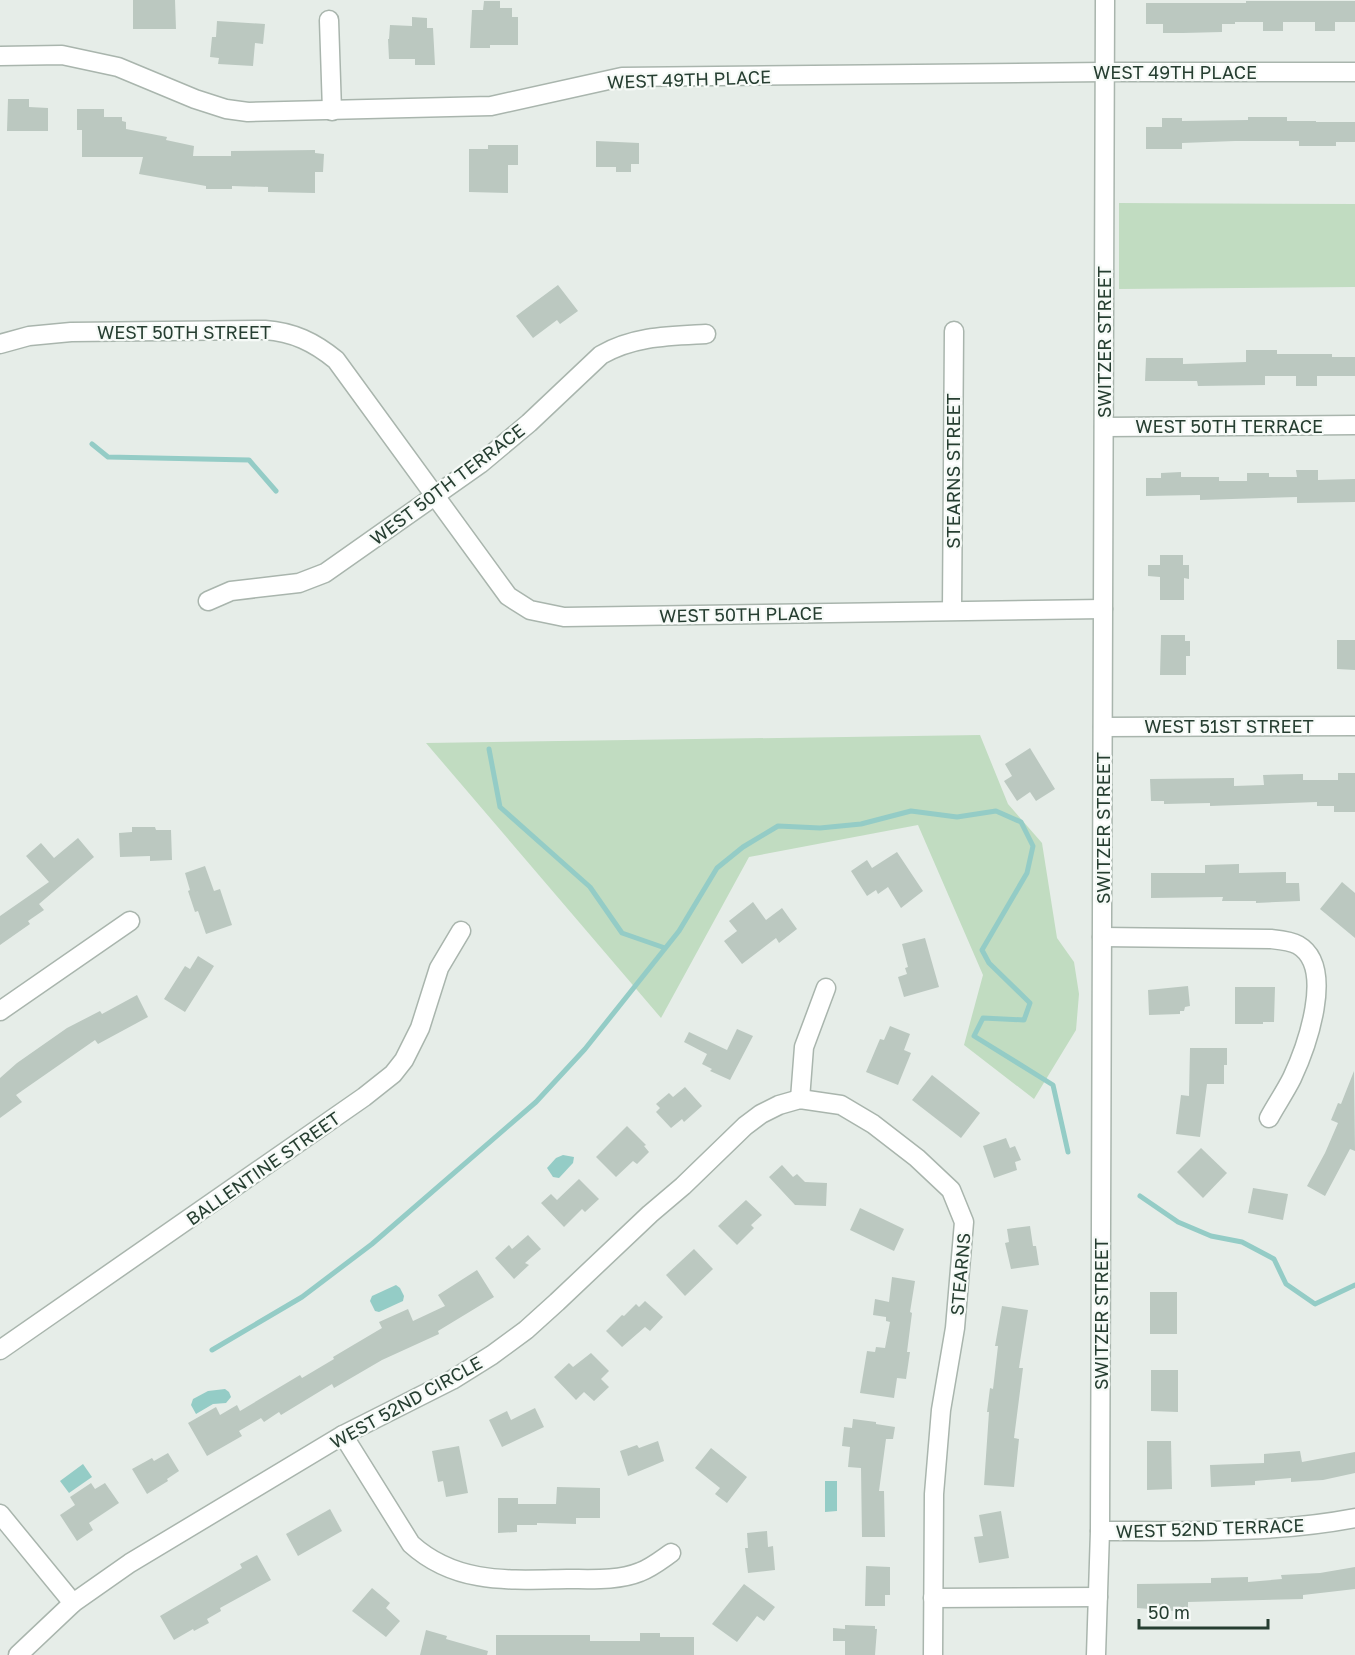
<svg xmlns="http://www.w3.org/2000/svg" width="1355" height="1655" font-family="'Golos Text',sans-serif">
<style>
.green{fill:#c1dcc1}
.water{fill:#94ccc6}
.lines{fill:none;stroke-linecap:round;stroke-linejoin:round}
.stream{stroke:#94ccc6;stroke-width:5}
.building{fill:#bbc8c0}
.minor-casing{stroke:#a9b5ad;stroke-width:21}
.minor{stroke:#fff;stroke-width:18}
.labels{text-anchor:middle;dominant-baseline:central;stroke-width:4.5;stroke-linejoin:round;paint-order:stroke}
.street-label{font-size:18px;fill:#263e31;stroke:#f6faf7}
</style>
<rect width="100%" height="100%" fill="#e6ede8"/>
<g class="green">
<path d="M1119 203 1355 204V287L1119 289Z"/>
<path d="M980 735 1008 804 1042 843 1057 938 1074 962 1079 994 1076 1030 1034 1099 964 1045 983 975 918 825 749 857 661 1018 426 743Z"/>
</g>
<g class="water">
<path d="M563 1155 574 1157 573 1163 559 1178 553 1177 547 1168 556 1158Z"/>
<path d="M396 1285 400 1288 404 1296 403 1301 379 1312 375 1311 370 1301 372 1296Z"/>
<path d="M225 1389 229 1392 231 1397 226 1403 213 1404 196 1414 191 1405 193 1399 208 1391Z"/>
<path d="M83 1464 92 1477 69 1493 60 1481Z"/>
<path d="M825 1481H837V1511L825 1512Z"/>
</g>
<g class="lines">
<g class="stream">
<path d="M92 444 108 457 249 460 276 491"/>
<path d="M489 749 500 807 590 887 622 933 665 948"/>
<path d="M1140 1196 1178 1222 1211 1236 1242 1242 1274 1259 1286 1284 1315 1304 1355 1285"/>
<path d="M212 1350 302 1297 372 1244 536 1102 585 1049 679 931 717 868 743 847 778 826 820 828 861 824 911 811 957 817 996 811 1021 822 1033 846 1027 873 982 950 989 963 1030 1003 1024 1020 983 1018 974 1036 1053 1085 1068 1152"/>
</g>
</g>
<g class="building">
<path d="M133 0H175L176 29H133Z"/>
<path d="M484 1H500V8H512V17H518V45H490V48H470L472 10H483Z"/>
<path d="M1246 1H1355V22H1335V31H1315V22H1283V31H1263V22H1235V24H1222V32L1183 33H1163V24H1146V3H1246Z"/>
<path d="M412 17 427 18V28H433L435 65H415V59H389L388 39H389L390 25 412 26Z"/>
<path d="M217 21 265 24 263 44 255 43 253 66 218 64 219 58 210 57 212 37H216Z"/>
<path d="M8 99H29V107L48 108V131H7Z"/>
<path d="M77 109H104V117H122V121L126 122V129L167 137 166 140 194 146 193 156H231V151L315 150V153L324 154 323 172H315V193L268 192V187L232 186V189H206V186L139 174 143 157H82V130H77Z"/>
<path d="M1248 117H1287V121H1316V122H1355V142H1336V146H1299V141H1235L1182 143V149H1146V127H1162V118H1182V121L1248 120Z"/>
<path d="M596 141 639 143V164H631V172H616V167H596Z"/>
<path d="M488 145H518V165H508V193L469 192V149H488Z"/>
<path d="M558 285 578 311 560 324 557 320 533 338 516 316Z"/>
<path d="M1246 350H1277V354H1332V357H1355V376H1317V386H1296V376H1265V385L1198 386 1197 381H1145L1146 358H1183V364L1246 362Z"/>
<path d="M1296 470H1318V480L1355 479V502L1297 503V497L1200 500V495L1146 496V478H1161V473L1181 472V477H1219V481H1247V473H1269V477H1297Z"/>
<path d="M1160 555H1183V565H1189V579L1184 578V600H1160V577L1148 576V565H1160Z"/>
<path d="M1161 635H1185V641H1190V656H1186V675H1160Z"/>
<path d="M1337 640H1355V670L1337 669Z"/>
<path d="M1030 748 1055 789 1036 801 1030 792 1017 801 1004 781 1012 776 1005 764Z"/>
<path d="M1338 773H1355V812H1334V806H1317V802L1210 806V803L1164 804V801H1151L1150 779 1234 778V786L1264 785 1263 775 1303 774V780H1338Z"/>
<path d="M132 827H155L156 830H171L172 860 150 861V856L120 857 119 833 132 832Z"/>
<path d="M78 838 94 857 39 904 44 910 28 921 30 924 0 945V916L49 882 26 856 41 843 54 858Z"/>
<path d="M897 852 923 891 901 908 888 887 878 894 876 890 867 896 851 871 867 860 872 868Z"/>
<path d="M1239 864V873L1286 872V883H1299L1300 901 1256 903V901H1222L1223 897 1151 898V873H1205V865Z"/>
<path d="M205 866 214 891 220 889 232 925 206 934 198 911 195 912 188 891 190 890 185 873Z"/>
<path d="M1342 882 1355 893V938L1320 909Z"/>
<path d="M753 902 766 920 782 908 797 929 779 943 776 938 742 964 724 941 737 931 729 921Z"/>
<path d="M925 938 939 987 904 997 898 977 907 974 905 968 908 967 902 944Z"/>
<path d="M198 956 214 966 185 1012 164 999 185 966 190 969Z"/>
<path d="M1188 986 1190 1006 1185 1007 1184 1011H1180V1014L1149 1015 1148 990Z"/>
<path d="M1235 987H1275L1274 1022H1263V1024H1235Z"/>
<path d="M137 995 148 1017 98 1044 95 1040 16 1095 22 1102 0 1118V1078L17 1063 67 1028 100 1011 102 1014Z"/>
<path d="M890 1026 910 1034 904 1050 911 1053 898 1085 866 1072 880 1039 884 1040Z"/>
<path d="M737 1029 753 1036 730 1080 710 1071 712 1069 702 1064 707 1054 684 1042 689 1032 727 1050Z"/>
<path d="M1190 1048H1227V1065H1224V1084H1207L1200 1137 1176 1134 1181 1095 1189 1096Z"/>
<path d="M1354 1071 1355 1151 1350 1149 1325 1196 1307 1186 1325 1153 1338 1123 1331 1120 1338 1103 1341 1104Z"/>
<path d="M932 1075 980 1113 961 1138 912 1100Z"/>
<path d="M685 1087 702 1106 684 1122 682 1119 671 1128 656 1112 660 1108 656 1104 669 1093 673 1097Z"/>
<path d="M627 1126 646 1145 644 1146 649 1152 637 1164 633 1161 616 1177 596 1157Z"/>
<path d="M1006 1138 1010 1148 1015 1146 1021 1160 1015 1162 1017 1170 994 1178 983 1146Z"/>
<path d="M1201 1148 1227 1173 1203 1198 1177 1172Z"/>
<path d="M782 1165 793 1177 797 1174 805 1182 827 1183 826 1206 795 1205 769 1177Z"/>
<path d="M579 1179 599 1199 585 1212 582 1209 564 1227 541 1203 551 1194 557 1200Z"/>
<path d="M1253 1188 1288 1194 1283 1220 1248 1213Z"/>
<path d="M746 1200 762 1215 751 1225 754 1228 737 1245 718 1226Z"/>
<path d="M860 1208 904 1229 894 1251 850 1230Z"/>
<path d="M1030 1226 1033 1246H1036L1039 1265 1011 1269 1005 1243 1009 1242 1007 1229Z"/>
<path d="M528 1235 541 1249 525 1263 529 1265 514 1279 495 1258 509 1245 512 1249Z"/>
<path d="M694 1249 713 1269 685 1296 666 1275Z"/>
<path d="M477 1270 494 1297 438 1331 439 1334 382 1360 334 1388 332 1384 281 1415 279 1412 264 1422 261 1418 239 1431 242 1436 207 1456 188 1423 216 1407 220 1415 237 1405 240 1411 300 1375 302 1378 334 1359 333 1357 382 1328 379 1322 408 1309 413 1321 445 1306 438 1295Z"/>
<path d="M892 1277 915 1281 910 1312 912 1313 907 1352H910L906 1379 897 1378 894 1398 860 1393 867 1351 875 1352 876 1347 885 1348 890 1322 886 1321V1317L873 1315 875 1299 889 1302Z"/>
<rect x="1150" y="1292" width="27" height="42"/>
<path d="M645 1301 663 1317 650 1331 645 1327 622 1347 606 1331 622 1315 624 1316 636 1304 639 1307Z"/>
<path d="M1002 1306 1028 1310 1019 1368H1023L1014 1438 1019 1439 1014 1487 984 1485 989 1412H987L990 1388 993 1389 998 1346H995Z"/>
<path d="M591 1353 609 1371 601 1379 609 1387 594 1401 584 1392 576 1400 554 1377 569 1363 573 1367Z"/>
<path d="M1151 1370H1178V1412L1151 1411Z"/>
<path d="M535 1408 544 1427 502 1447 489 1420 507 1411 511 1420Z"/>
<path d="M853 1419 876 1422V1424L895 1427 893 1439H886L879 1491H884L885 1537H862L861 1468 848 1467 850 1447 842 1446 844 1427 852 1428Z"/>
<path d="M658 1441 664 1461 628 1476 620 1451 637 1445 639 1448Z"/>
<path d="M1147 1441H1171L1172 1489 1147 1490Z"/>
<path d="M459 1446 468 1493 446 1497 443 1481 438 1482 432 1451Z"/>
<path d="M711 1448 747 1477 727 1503 715 1494 720 1488 695 1468Z"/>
<path d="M1300 1451 1302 1462 1355 1452V1473L1323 1480 1291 1482V1478L1255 1481V1485L1211 1487 1210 1465 1264 1463V1454Z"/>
<path d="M168 1453 179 1471 167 1479 168 1481 147 1494 132 1469 152 1458 154 1461Z"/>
<path d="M91 1483 95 1489 105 1483 119 1503 89 1523 93 1530 77 1541 60 1515 75 1505 70 1497Z"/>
<path d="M557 1487 600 1488V1518H576V1524L537 1523V1525H517V1532L498 1533V1498H518V1504H556Z"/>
<path d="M330 1509 342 1531 298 1556 286 1534Z"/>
<path d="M1001 1511 1009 1558 979 1563 974 1537 983 1536 979 1515Z"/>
<path d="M767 1531 768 1547 773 1546 775 1570 748 1573 745 1548H748L747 1533Z"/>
<path d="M257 1555 271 1580 220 1608 221 1611 207 1619 209 1623 194 1631 193 1629 174 1640 160 1616 242 1568 240 1564Z"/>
<path d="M866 1566 890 1567V1595H885V1606H865Z"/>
<path d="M1355 1567V1589L1303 1595V1599L1188 1602V1612L1137 1608V1584L1211 1583V1578L1248 1577V1582L1282 1579 1281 1575 1320 1573Z"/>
<path d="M744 1584 775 1607 764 1621 757 1616 737 1642 712 1624Z"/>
<path d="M372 1588 390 1603 386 1608 400 1621 386 1637 352 1611Z"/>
<path d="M845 1625 875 1626V1629H877L875 1655H845V1641H833V1628L845 1629Z"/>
<path d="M426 1630 447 1636 446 1639 488 1651 487 1655H420Z"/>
<path d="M640 1633H660V1637H694V1655H496V1635H590V1641H640Z"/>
</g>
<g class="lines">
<defs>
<g id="minor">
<path d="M329 20 332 111"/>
<path d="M0 56 62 55 118 67 195 99 226 109 248 112 491 106 622 77 1105 72H1355"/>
<path d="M0 344 29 336 71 332 265 330C293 332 314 342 336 360L508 596 530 610 564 617 1103 609"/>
<path d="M1104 427 1355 425"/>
<path d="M208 601 231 591 299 583 325 573 480 464 529 423 601 355C634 336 669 336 706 334"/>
<path d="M952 610 954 331"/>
<path d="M1103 727 1355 726"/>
<path d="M1102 937 1271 939C1280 940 1291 941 1298 945 1336 967 1306 1048 1292 1078 1285 1092 1276 1105 1269 1118"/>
<path d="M0 1011 130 921"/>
<path d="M800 1099 804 1047 826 988"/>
<path d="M0 1350 364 1097 393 1074 404 1060 420 1028 439 968 461 931"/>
<path d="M343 1435 411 1544C456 1585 511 1580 567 1579 591 1579 618 1581 640 1572 651 1568 661 1560 671 1553"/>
<path d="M0 1514 73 1603"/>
<path d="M1100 1531C1186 1531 1271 1534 1355 1518"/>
<path d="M933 1598 1098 1597"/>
<path d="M18 1655 73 1603 130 1563 343 1435 452 1380 492 1355 526 1330 557 1302 650 1214 683 1186 745 1126 761 1114 779 1105 800 1099 841 1105 873 1124 917 1158 951 1190 964 1222 955 1328 941 1410 934 1494 933 1655"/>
<path d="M1096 1655 1100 1531 1105 0"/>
</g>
</defs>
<use href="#minor" class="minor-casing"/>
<use href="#minor" class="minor"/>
</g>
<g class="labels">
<g class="street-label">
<text x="1175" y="72">WEST 49TH PLACE</text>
<text transform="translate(689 79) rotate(-2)">WEST 49TH PLACE</text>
<text x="184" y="332">WEST 50TH STREET</text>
<text transform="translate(1104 342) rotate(-90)">SWITZER STREET</text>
<text x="1229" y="426">WEST 50TH TERRACE</text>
<text transform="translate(953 471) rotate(-90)">STEARNS STREET</text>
<text transform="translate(447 484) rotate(-37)">WEST 50TH TERRACE</text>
<text transform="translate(741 614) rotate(-1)">WEST 50TH PLACE</text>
<text x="1229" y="726">WEST 51ST STREET</text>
<text transform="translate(1103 828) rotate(-90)">SWITZER STREET</text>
<text transform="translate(263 1168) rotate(-35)">BALLENTINE STREET</text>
<text transform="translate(960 1274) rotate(-85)">STEARNS</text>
<text transform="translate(1101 1314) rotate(-90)">SWITZER STREET</text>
<text transform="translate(406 1402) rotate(-29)">WEST 52ND CIRCLE</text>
<text transform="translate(1210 1528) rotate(-2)">WEST 52ND TERRACE</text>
</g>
</g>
<path d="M1139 1619v9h129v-9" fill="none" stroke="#263e31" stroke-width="3"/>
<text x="1148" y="1619" font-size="18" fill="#263e31" stroke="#f6faf7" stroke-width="4.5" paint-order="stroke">50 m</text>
</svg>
